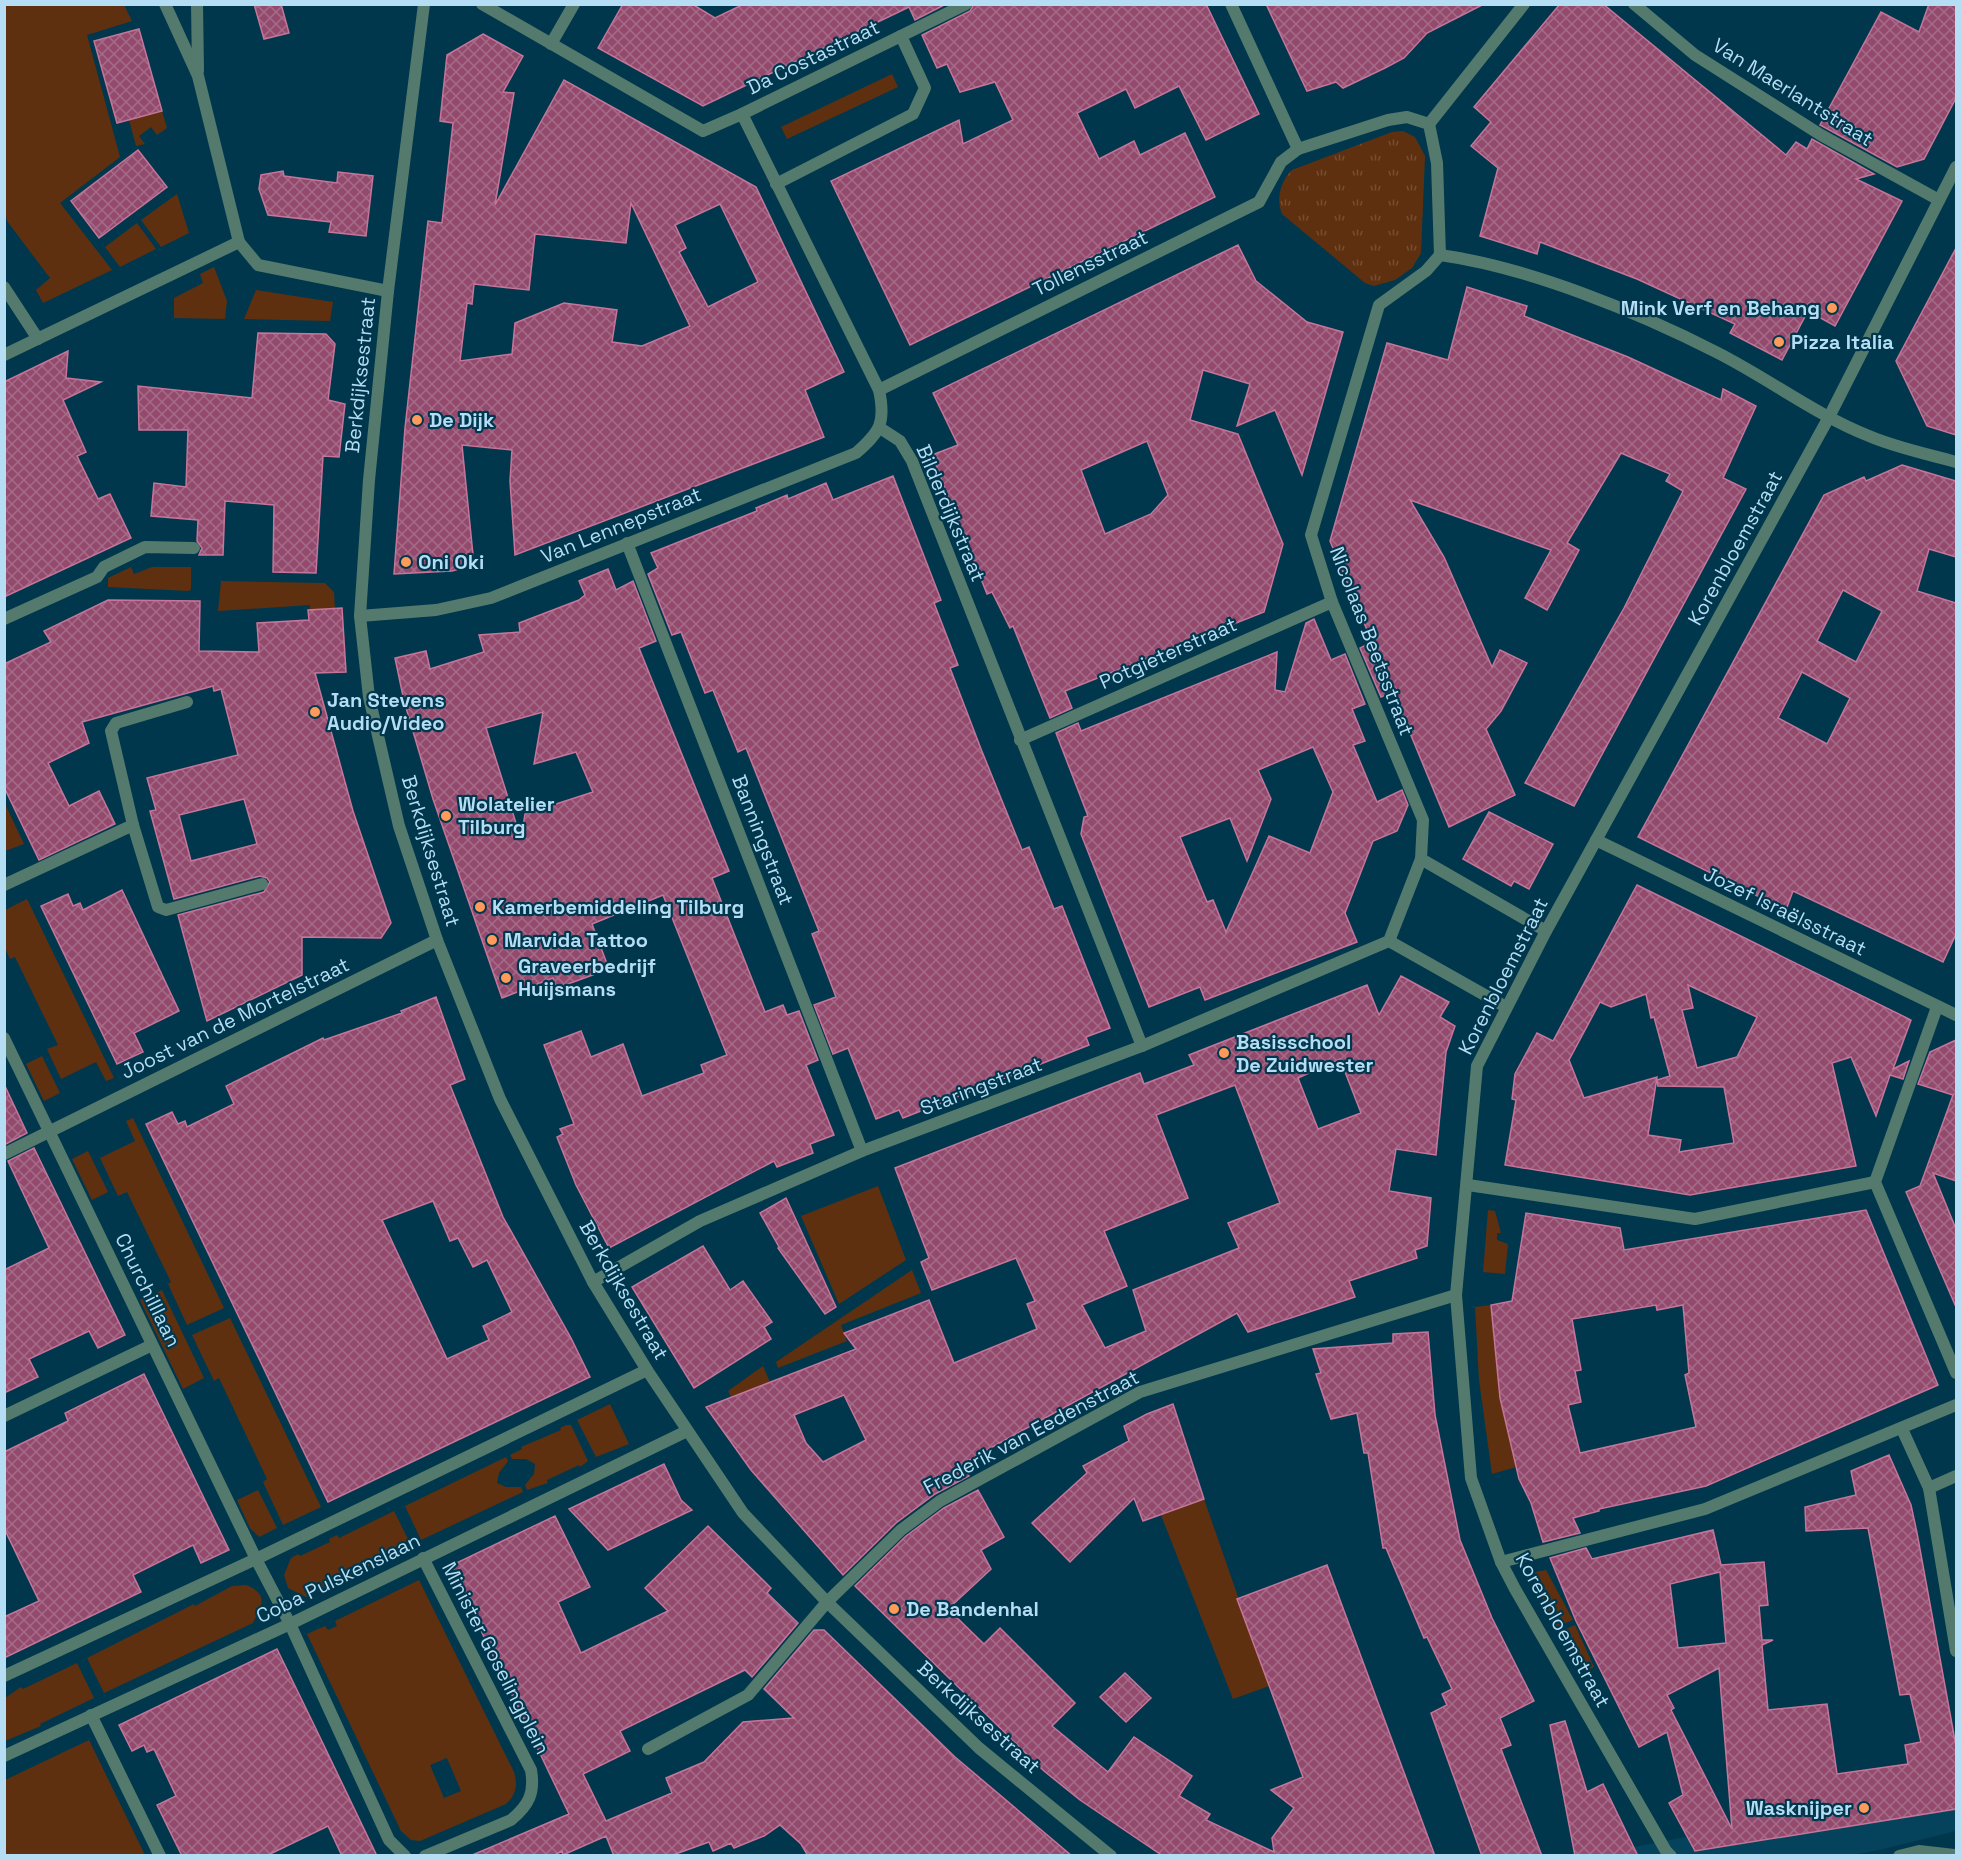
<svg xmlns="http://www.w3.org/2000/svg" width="1961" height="1860" font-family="'Space Grotesk',sans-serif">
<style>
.built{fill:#04435b}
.grass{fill:#5f300f;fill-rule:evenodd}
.park{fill:url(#park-tufts)}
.building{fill:url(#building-cross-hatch);stroke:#c57699;stroke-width:1.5;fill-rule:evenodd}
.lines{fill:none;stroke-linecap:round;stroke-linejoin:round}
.minor{stroke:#537a6d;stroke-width:12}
.tertiary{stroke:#537a6d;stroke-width:12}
.poi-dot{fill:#ff9b5a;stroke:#00374d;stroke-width:2}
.labels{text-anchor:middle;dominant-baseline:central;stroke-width:4.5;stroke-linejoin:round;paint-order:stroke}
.street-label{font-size:20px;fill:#b5def5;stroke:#00374d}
.poi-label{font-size:20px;font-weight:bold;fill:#b5def5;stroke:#00374d;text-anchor:start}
</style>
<defs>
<pattern id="park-tufts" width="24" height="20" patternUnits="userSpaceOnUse" patternTransform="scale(1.5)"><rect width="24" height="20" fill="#5f300f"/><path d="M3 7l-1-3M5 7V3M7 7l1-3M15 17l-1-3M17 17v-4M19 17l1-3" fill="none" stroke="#744e33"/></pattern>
<pattern id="building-cross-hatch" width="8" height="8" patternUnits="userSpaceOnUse" patternTransform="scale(1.5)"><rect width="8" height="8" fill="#944a6d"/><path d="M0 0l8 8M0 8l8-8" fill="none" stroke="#a56c8a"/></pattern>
</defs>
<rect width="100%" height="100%" fill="#00374d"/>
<path class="built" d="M1956 1784V1831L1883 1849 1849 1856H1588Z"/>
<g class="grass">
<path d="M4 5H124L132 21 87 35 120 157 60 203 112 270 43 303 36 290 50 278 7 221 5 211Z"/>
<path d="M892 74 898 87 787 139 781 127Z"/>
<path d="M162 111 167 128 157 135 151 127 139 136 145 144 136 146 129 120Z"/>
<path d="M177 194 189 233 161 247 141 220Z"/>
<path d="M137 223 156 249 120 267 105 247Z"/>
<path d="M214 267 227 301 225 319 174 318V298L203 283 200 274Z"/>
<path d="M256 290 333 302 330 321 244 319Z"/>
<path d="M131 567 134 574 152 567H191V589L189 591 108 587V578Z"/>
<path d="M221 581 325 583 334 592 335 609 310 610V605L218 611Z"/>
<path d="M5 804 24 844 5 851H4Z"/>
<path d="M27 899 114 1078 106 1081 96 1062 61 1079 47 1049 58 1045 15 957 10 959 5 948V910Z"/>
<path d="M42 1056 60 1093 44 1101 26 1064Z"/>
<path d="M133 1118 224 1308 187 1325 168 1284 171 1282 127 1192 118 1196 100 1158 135 1141 126 1121Z"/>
<path d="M88 1151 108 1192 92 1200 72 1159Z"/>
<path d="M878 1186 906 1260 839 1304 801 1216Z"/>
<path d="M1488 1210 1495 1211 1501 1233H1497V1240L1508 1244 1505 1274 1483 1272Z"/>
<path d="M912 1270 921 1293 841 1325 847 1341 778 1368 776 1362Z"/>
<path d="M162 1290 204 1378 183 1389 140 1300Z"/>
<path d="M1491 1305 1500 1398 1516 1467 1492 1474 1479 1380 1475 1307Z"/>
<path d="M230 1318 321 1507 283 1525 263 1482 267 1479 219 1378 214 1381 192 1335Z"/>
<path d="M763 1366 770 1382 731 1397 728 1391Z"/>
<path d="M610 1404 629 1444 596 1457 577 1420Z"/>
<path d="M566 1425H571L588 1461 580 1467 579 1465 547 1480 548 1483 527 1490 525 1485 534 1474 535 1464 526 1459H512L510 1455 522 1449 521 1447 561 1430 560 1428Z"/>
<path d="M506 1457 508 1461 499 1473 497 1483 506 1487H521L523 1492 421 1540 405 1506Z"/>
<path d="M258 1490 277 1528 259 1537 250 1528 237 1500Z"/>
<path d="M1204 1499 1269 1686 1233 1699 1161 1515Z"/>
<path d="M394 1511 411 1545 306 1597 288 1588 284 1575 291 1558 298 1554 300 1556 330 1542 329 1539 337 1535 339 1538Z"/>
<path d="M1546 1570 1573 1620 1556 1627 1530 1573Z"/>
<path d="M419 1580 514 1772C518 1785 516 1795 506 1804L420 1841 411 1840 401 1831 307 1634 325 1626 328 1630 337 1626 335 1621ZM447 1758 461 1791 444 1798 430 1765Z"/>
<path d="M246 1585C272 1595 259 1609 253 1623L104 1693 87 1658 194 1604 195 1606 232 1586Z"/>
<path d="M1575 1625 1594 1667 1585 1672 1559 1632Z"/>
<path d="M77 1663 94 1698 40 1724 41 1726 5 1741V1698L21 1687 23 1689Z"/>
<path d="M89 1740 145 1855H5V1780Z"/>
</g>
<path class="park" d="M1403 131 1415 137 1425 156 1421 253 1412 268 1395 280 1374 286 1365 283 1282 214C1276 199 1280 182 1292 170L1392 132Z"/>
<g class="building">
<path d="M254 4H281L289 33 264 39Z"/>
<path d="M623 4H692L715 18 744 4H946L915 20 909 7 703 106 598 48Z"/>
<path d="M974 4H1206L1259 114 1206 140 1179 86 1135 108 1126 89 1077 113 1099 159 1134 141 1140 155 1185 133 1215 197 910 345 831 181 959 120 963 144 1013 120 995 82 960 92 947 64 937 68 922 35 970 11Z"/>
<path d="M1266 4H1484L1427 33 1404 58 1385 68 1343 88 1336 82 1307 91Z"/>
<path d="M1560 4H1603L1786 155 1796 142 1807 149 1812 139 1874 174 1856 179 1902 201 1835 326 1808 311 1782 360 1730 333 1735 324 1637 279 1540 242 1537 254 1480 236 1498 168 1471 146 1491 122 1474 107Z"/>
<path d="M1929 4H1956V98L1924 159 1897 167 1820 125 1881 12 1919 32Z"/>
<path d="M139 29 162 111 117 123 94 41Z"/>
<path d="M483 34 523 56 503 92 514 93 495 205 564 80 756 187 844 372 805 390 824 437 515 555 510 481 512 450 462 445 474 565 452 571 394 574 405 428 428 221 442 223 453 123 440 121 447 55ZM631 203 690 326 642 346 612 342 617 310 564 303 515 323 512 354 460 361 467 303 472 304 474 284 529 290 535 234 626 243ZM720 204 758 282 708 307 679 252 686 248 675 225Z"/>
<path d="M138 150 167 187 99 238 71 201Z"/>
<path d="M283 171 284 176 337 183 338 172 373 176 366 236 329 232 331 222 268 215 259 189 261 175Z"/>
<path d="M1238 245 1256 281 1307 322 1343 332 1302 475 1275 410 1237 426 1250 384 1203 370 1190 420 1238 434 1283 544 1264 612 1065 691 1072 708 1050 718 1013 626 1010 628 992 592 987 594 932 455 958 445 933 393ZM1147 441 1168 495 1151 514 1105 534 1081 470Z"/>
<path d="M1956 248V435L1927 426 1896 361Z"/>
<path d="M1467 287 1527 306 1524 316 1628 357 1721 400 1723 389 1756 406 1723 478 1746 489 1574 806 1525 783 1624 608 1683 491 1666 481 1670 474 1621 453 1567 543 1579 550 1547 610 1525 598 1551 550 1410 500 1444 557 1492 667 1500 650 1527 663 1501 711 1486 729 1515 795 1449 827 1393 692 1381 697 1360 648 1372 642 1330 541 1387 343 1448 360Z"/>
<path d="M258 333 326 334 335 344 328 400 345 404 339 457 323 456 316 573 273 572 274 505 225 501 223 555H199L202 548 197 541 198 520 151 516 154 483 186 487 188 430H139L138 386 252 398Z"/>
<path d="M68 351 66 378 101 382 63 400 86 452 77 456 98 499 110 494 131 538 4 597V382Z"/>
<path d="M1902 465 1956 481V557L1929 549 1917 591 1956 603V934L1943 962 1793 891 1786 910 1638 837 1824 495 1864 477 1866 481ZM1843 590 1882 611 1856 662 1817 641ZM1802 672 1850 698 1827 744 1778 718Z"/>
<path d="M893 476 941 600 934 603 958 665 950 668 981 749 1022 850 1029 847 1054 909 1062 906 1110 1028 1086 1037 1089 1045 903 1118 899 1110 876 1119 848 1048 833 1054 814 1005 836 997 812 934 819 931 746 748 738 752 713 690 705 693 681 632 672 635 648 574 658 568 651 553 757 511 756 508 787 495 788 499 826 483 833 500Z"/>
<path d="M608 569 616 590 633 581 656 641 639 648 729 871 712 878 765 1012 783 1005 787 1015 799 1011 818 1060 806 1065 834 1135 810 1144 813 1153 777 1167 774 1161 609 1248 576 1185 557 1137 563 1134 560 1129 574 1124 544 1045 581 1031 591 1057 623 1044 642 1096 704 1073 701 1065 727 1055 663 895 592 924 609 969 557 988 553 978 502 998 433 799 404 701 395 658 426 651 430 669 484 652 479 635 520 632 519 623 579 600 585 595 579 581ZM543 712 534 764 576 752 593 792 525 814 521 839 486 728Z"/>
<path d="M108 600 200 601 199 651 259 652 257 623 309 620 308 610 342 608 346 672 315 673 353 811 391 923 381 938 302 937V975L207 1021 178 915 264 892 270 882 267 878 260 876 174 899 150 811 156 810 147 778 238 755 221 689 214 691 213 686 82 722 89 743 48 763 69 806 99 791 115 824 39 860 5 789 4 664 51 642 44 631ZM244 799 257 844 191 861 179 815Z"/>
<path d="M1314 619 1331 660 1345 654 1365 704 1352 709 1365 741 1353 745 1377 802 1402 790 1408 805 1397 831 1373 841 1345 913 1357 942 1205 1000 1200 987 1149 1007 1081 834 1084 817 1088 816 1056 733 1078 723 1081 731 1277 652 1275 690 1285 692 1306 623ZM1313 747 1333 792 1310 853 1269 836 1226 932 1213 900 1207 902 1180 837 1230 818 1247 861 1271 799 1258 770Z"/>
<path d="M1489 812 1553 844 1529 889 1514 881 1511 886 1463 859Z"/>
<path d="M1637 885 1911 1020 1893 1069 1909 1061 1903 1079 1890 1075 1876 1116 1851 1057 1832 1063 1856 1166 1690 1195 1505 1165 1516 1100 1512 1099 1515 1074 1537 1033 1553 1041ZM1688 985 1757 1017 1737 1057 1697 1068 1682 1010 1693 1008ZM1646 994 1651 1018 1654 1017 1670 1076 1657 1080 1658 1086 1724 1087 1734 1143 1679 1152 1681 1140 1648 1135 1657 1077 1584 1098 1569 1060 1600 1002 1611 1007Z"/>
<path d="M122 890 179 1011 134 1033 143 1052 117 1064 41 906 68 894 73 906 80 903 83 910Z"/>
<path d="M1401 976 1449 1002 1440 1017 1455 1026 1446 1052 1436 1155 1396 1149 1389 1191 1431 1198 1427 1246 1415 1250 1417 1258 1349 1281 1355 1297 1248 1332 1237 1313 994 1446 963 1464 969 1476 935 1494 896 1523 843 1575 751 1470 706 1407 856 1349 844 1333 929 1300 954 1363 1037 1329 1027 1304 1035 1301 1016 1258 932 1290 921 1262 929 1258 895 1168 1140 1073 1144 1084 1194 1065 1189 1055 1367 985 1379 1015ZM1340 1059 1361 1113 1318 1129 1298 1078ZM1235 1085 1280 1203 1228 1223 1239 1248 1133 1290 1146 1331 1105 1348 1082 1305 1127 1286 1104 1231 1188 1198 1156 1115ZM844 1395 866 1440 823 1462 806 1443 794 1415Z"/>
<path d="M436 997 465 1079 450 1085 503 1217 571 1338 590 1377 328 1502 146 1124 172 1112 178 1124 185 1121 187 1127 234 1104 226 1086 323 1038 324 1040 402 1013 401 1011ZM433 1201 450 1241 458 1238 473 1267 487 1260 512 1312 483 1326 489 1340 447 1359 382 1220Z"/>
<path d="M1956 1040V1181L1933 1173 1956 1229V1307L1906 1192 1920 1186 1953 1095 1918 1084 1930 1052Z"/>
<path d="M4 1084 27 1133 4 1145Z"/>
<path d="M34 1148 125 1335 98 1348 89 1331 29 1359 38 1377 4 1393V1270L49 1248 8 1161Z"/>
<path d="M786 1198 836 1307 825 1314 778 1248 779 1247 760 1213Z"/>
<path d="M1866 1210 1938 1385 1706 1486 1599 1509V1511L1573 1518 1580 1533 1543 1542 1531 1503 1519 1479 1500 1398 1491 1305 1512 1301 1526 1213 1620 1228 1624 1250ZM1656 1305 1657 1310 1683 1305 1689 1373 1685 1375 1696 1427 1580 1453 1568 1405 1581 1402 1575 1371 1581 1370 1572 1319Z"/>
<path d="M703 1246 730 1290 743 1281 772 1322 764 1327 771 1339 694 1388 632 1287Z"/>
<path d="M1428 1332 1435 1415 1460 1540 1492 1618 1534 1701 1500 1718 1511 1745 1501 1749 1542 1856H1482L1431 1713 1447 1705 1442 1694 1452 1689 1427 1637 1424 1638 1386 1548H1383L1368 1453H1364L1357 1413 1331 1419 1316 1374 1321 1373 1313 1349 1393 1343V1334Z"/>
<path d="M144 1374 229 1550 201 1563 193 1545 133 1575 141 1592 4 1658V1617L39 1601 4 1528V1452L68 1421 65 1413Z"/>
<path d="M1173 1404 1204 1499 1143 1521 1134 1498 1070 1562 1032 1523 1087 1473 1083 1466 1129 1441 1124 1426 1147 1414Z"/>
<path d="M1889 1455 1911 1505 1917 1533 1956 1746V1809L1695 1851 1669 1803 1683 1795 1667 1732 1639 1747 1576 1621 1550 1558 1586 1548 1592 1559 1713 1530 1721 1565 1764 1562 1768 1605 1759 1606 1762 1640H1773L1762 1645 1768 1710 1827 1704 1837 1774 1908 1764 1905 1745 1921 1742 1910 1694 1900 1695 1868 1528 1806 1531 1805 1507 1856 1495 1851 1471ZM1720 1572 1726 1643 1678 1648 1670 1584ZM1719 1668 1732 1829 1671 1710 1674 1708 1667 1695Z"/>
<path d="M664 1464 681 1500 692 1510 608 1550 569 1509Z"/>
<path d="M978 1490 1004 1537 981 1550 991 1569 948 1609 984 1644 1000 1628 1075 1703 1052 1726 1108 1772 1134 1737 1192 1776 1179 1796 1210 1814 1206 1820 1274 1852 1272 1838 1294 1808 1271 1790 1303 1777 1237 1599 1327 1565 1435 1856H1163L1080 1800 1044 1771 855 1586 906 1536 944 1508Z"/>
<path d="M555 1516 590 1587 558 1602 581 1653 668 1611 645 1588 708 1526 771 1588 767 1593 798 1623 752 1677 745 1670 620 1731 630 1751 583 1774 606 1821 672 1793 666 1778 704 1762 743 1722 794 1718 764 1689 814 1630H824L955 1757 1072 1856H808L801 1844 780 1825 764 1836 734 1848 731 1843 713 1851 709 1842 670 1856H614L606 1836 563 1855 562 1851 553 1856H470L569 1814 450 1566Z"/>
<path d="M277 1649 316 1729 377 1856H342L328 1826 266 1856H182L157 1805 176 1796 154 1749 147 1752 144 1745 132 1751 119 1725Z"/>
<path d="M1125 1673 1151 1698 1126 1722 1100 1697Z"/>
<path d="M1565 1721 1587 1792 1603 1784 1638 1856H1575L1550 1725Z"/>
</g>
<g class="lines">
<g class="minor">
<path d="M165 4 198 76 239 242 258 265 388 291"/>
<path d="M197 4 198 71"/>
<path d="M424 4 388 291 369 480 360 616 369 697 399 826 437 940 500 1099 593 1282 647 1370 743 1513 827 1602 979 1748 1111 1856"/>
<path d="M1231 4 1298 149"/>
<path d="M1634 4 1695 55 1821 135 1939 200"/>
<path d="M551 44 574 4"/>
<path d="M742 114 966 4"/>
<path d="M1429 124 1524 4"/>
<path d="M776 184 913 114 925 88 901 36"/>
<path d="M1440 255 1426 271 1379 305 1311 535 1332 602 1423 820 1421 859 1546 931"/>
<path d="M1440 255C1528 267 1638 312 1718 353 1769 379 1816 415 1869 436 1897 448 1928 454 1956 462"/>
<path d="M4 287 38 339"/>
<path d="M4 355 239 242"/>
<path d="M879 390 1259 202 1281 162 1298 149 1388 120 1407 117 1429 124 1437 163 1440 255"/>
<path d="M880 428 900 441 912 461 1142 1046"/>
<path d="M627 543 862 1151"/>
<path d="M360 616 436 610 491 598 856 453C880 432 886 423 879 390L742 114 703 131 482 4"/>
<path d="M4 619 97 577 104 567 145 547 194 548"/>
<path d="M187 702 116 723 111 731 133 825 158 907 166 910 262 884"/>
<path d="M1020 740 1332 602"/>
<path d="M1596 840 1956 1015"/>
<path d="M4 885 133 825"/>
<path d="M1389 941 1506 1007"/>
<path d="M1937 1007 1875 1182 1956 1373"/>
<path d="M4 1038 256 1559 290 1624 389 1840 405 1856"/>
<path d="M4 1154 437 940"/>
<path d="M1468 1185 1695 1219 1875 1182"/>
<path d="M593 1282 700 1221 862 1151 1142 1046 1389 941 1421 859"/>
<path d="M4 1416 152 1345"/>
<path d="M1902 1429 1929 1488 1956 1476"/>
<path d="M1929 1488 1956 1651"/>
<path d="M423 1558 531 1770C535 1793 529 1805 511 1820L425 1856"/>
<path d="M1501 1562 1705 1509 1956 1405"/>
<path d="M4 1676 256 1559 647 1370"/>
<path d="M91 1715 160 1856"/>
<path d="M648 1749 748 1695 827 1602 901 1530 940 1501 1140 1392 1456 1295"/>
<path d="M4 1756 290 1624 687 1431"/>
<path d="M1671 1856 1666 1851 1515 1589 1501 1562 1471 1478 1456 1295 1477 1066 1546 931 1829 417 1956 167"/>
</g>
<path class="tertiary" d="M1899 1856 1919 1851 1954 1855"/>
</g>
<g class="poi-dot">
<circle cx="1832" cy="308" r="6"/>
<circle cx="1779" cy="342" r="6"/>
<circle cx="417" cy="420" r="6"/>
<circle cx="406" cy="562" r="6"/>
<circle cx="315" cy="712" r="6"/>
<circle cx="446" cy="816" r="6"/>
<circle cx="480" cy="907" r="6"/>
<circle cx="492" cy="940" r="6"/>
<circle cx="506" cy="978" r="6"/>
<circle cx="1224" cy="1053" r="6"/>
<circle cx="894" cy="1609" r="6"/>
<circle cx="1864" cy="1808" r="6"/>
</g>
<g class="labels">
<g class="street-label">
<text transform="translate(813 57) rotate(-26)">Da Costastraat</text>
<text transform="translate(1793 92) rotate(32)">Van Maerlantstraat</text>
<text transform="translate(1090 263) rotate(-26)">Tollensstraat</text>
<text transform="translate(360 375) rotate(-84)">Berkdijksestraat</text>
<text transform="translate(951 513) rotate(67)">Bilderdijkstraat</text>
<text transform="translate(621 525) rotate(-22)">Van Lennepstraat</text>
<text transform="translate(1735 548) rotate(-61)">Korenbloemstraat</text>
<text transform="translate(1372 641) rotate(69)">Nicolaas Beetsstraat</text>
<text transform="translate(1168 653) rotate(-24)">Potgieterstraat</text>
<text transform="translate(763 840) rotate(69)">Banningstraat</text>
<text transform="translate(431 851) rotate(73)">Berkdijksestraat</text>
<text transform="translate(1785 911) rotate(26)">Jozef Israëlsstraat</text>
<text transform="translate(1503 976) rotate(-63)">Korenbloemstraat</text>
<text transform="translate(235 1018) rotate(-26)">Joost van de Mortelstraat</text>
<text transform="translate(981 1086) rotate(-21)">Staringstraat</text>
<text transform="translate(148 1290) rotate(64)">Churchilllaan</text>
<text transform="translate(624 1290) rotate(60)">Berkdijksestraat</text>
<text transform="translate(1031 1432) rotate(-28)">Frederik van Eedenstraat</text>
<text transform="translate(338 1578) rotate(-26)">Coba Pulskenslaan</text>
<text transform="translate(1563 1630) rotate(61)">Korenbloemstraat</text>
<text transform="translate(496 1658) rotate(63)">Minister Goselingplein</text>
<text transform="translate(979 1717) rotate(42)">Berkdijksestraat</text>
</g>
<g class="poi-label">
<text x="1820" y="308" text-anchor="end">Mink Verf en Behang</text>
<text x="1791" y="342">Pizza Italia</text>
<text x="429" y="420">De Dijk</text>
<text x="418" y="562">Oni Oki</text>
<text x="327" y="700">Jan Stevens<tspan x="327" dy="23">Audio/Video</tspan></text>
<text x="458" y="804">Wolatelier<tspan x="458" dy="23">Tilburg</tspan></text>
<text x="492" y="907">Kamerbemiddeling Tilburg</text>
<text x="504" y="940">Marvida Tattoo</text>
<text x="518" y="966">Graveerbedrijf<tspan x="518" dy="23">Huijsmans</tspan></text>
<text x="1236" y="1042">Basisschool<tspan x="1236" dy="23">De Zuidwester</tspan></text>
<text x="906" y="1609">De Bandenhal</text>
<text x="1852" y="1808" text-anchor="end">Wasknijper</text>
</g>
</g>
<rect width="1961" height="1860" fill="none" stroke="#b5def5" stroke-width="12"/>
</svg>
